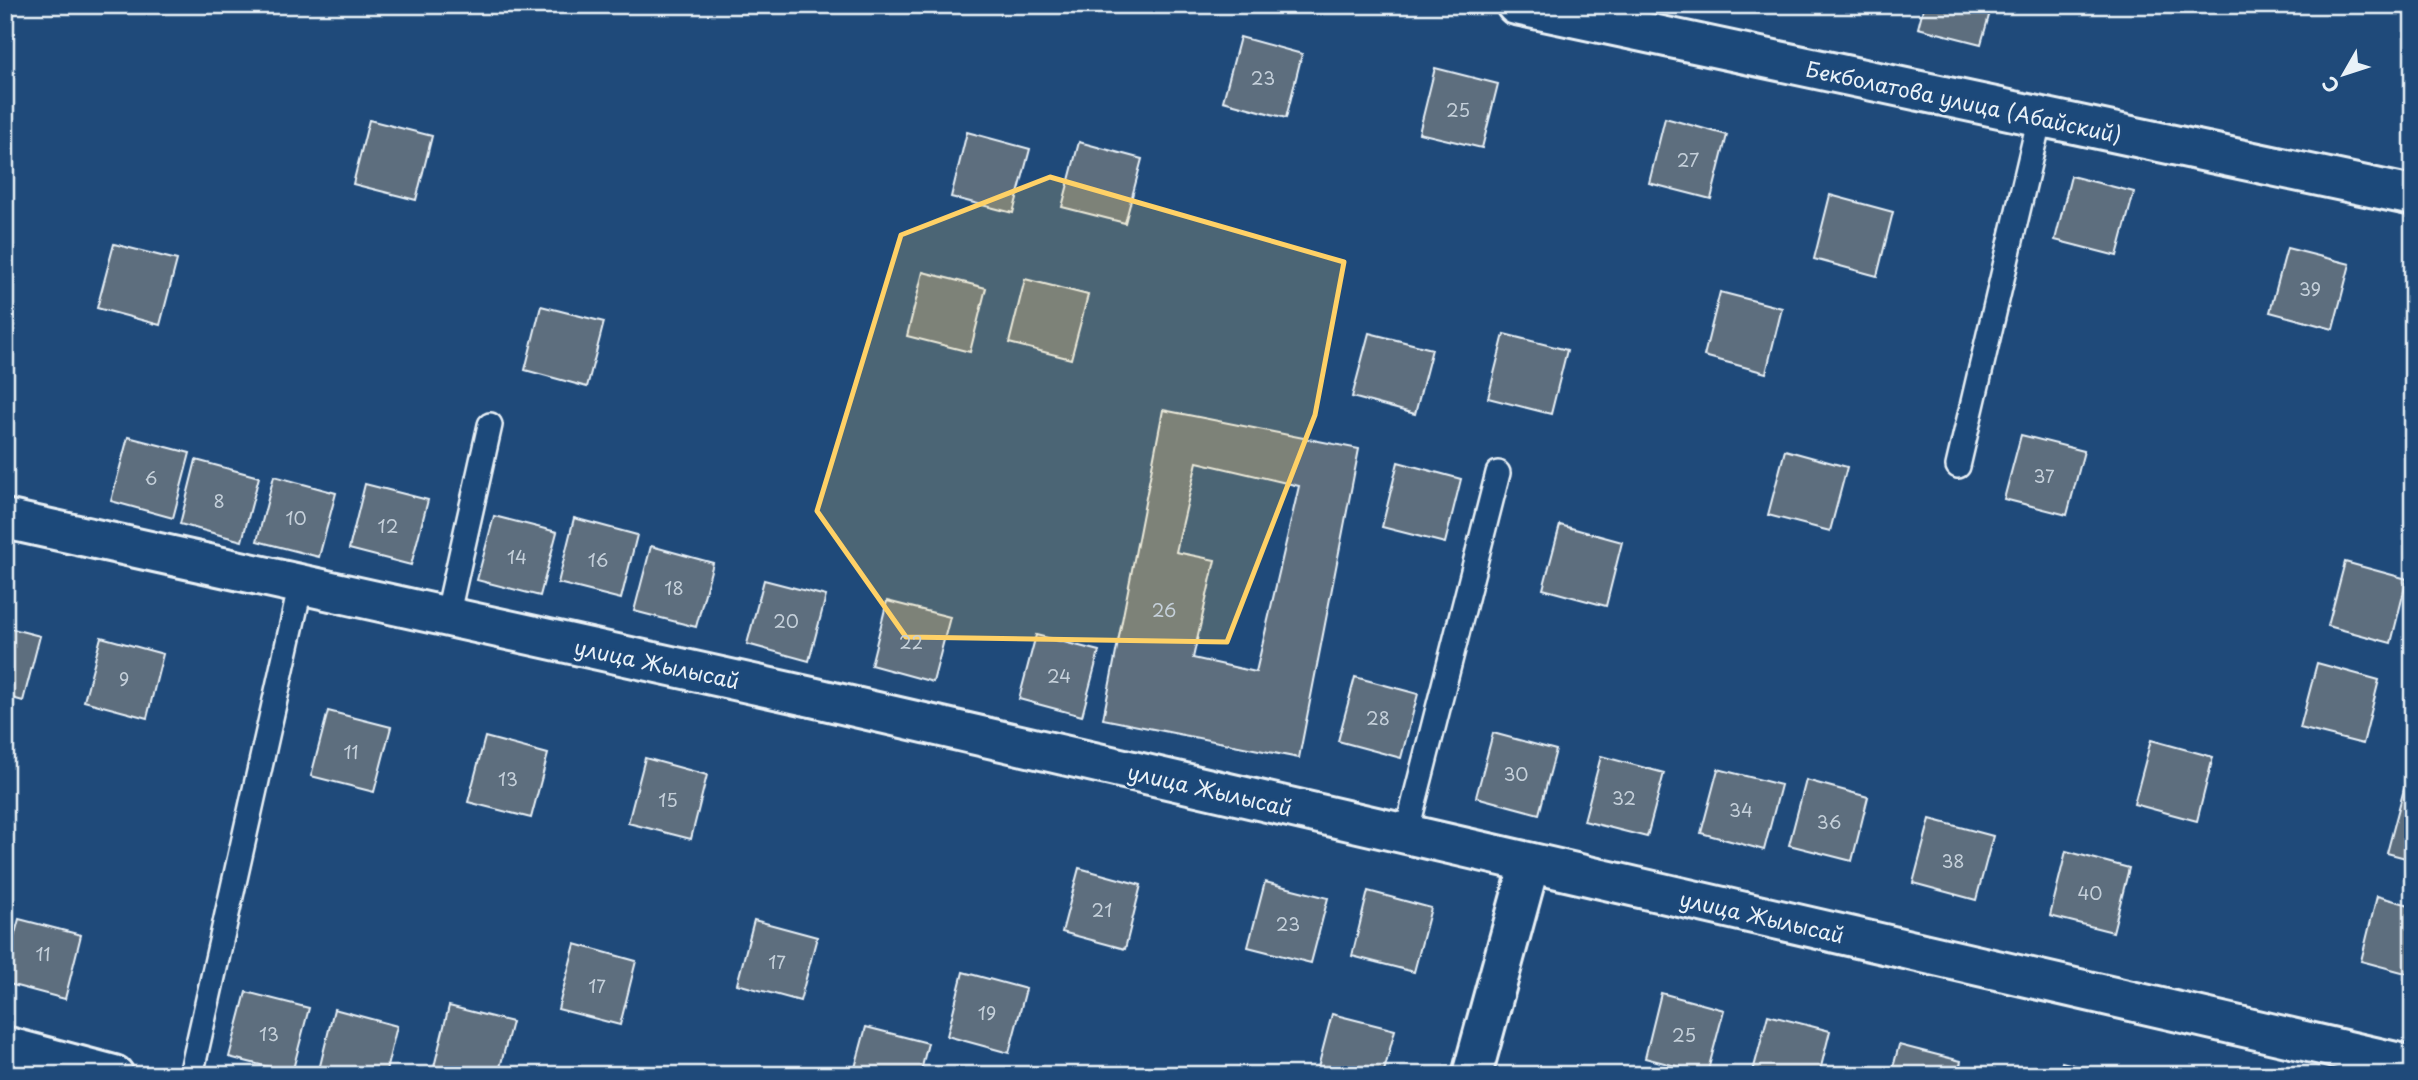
<svg xmlns="http://www.w3.org/2000/svg" width="2418" height="1080" font-family="'Playpen Sans',sans-serif">
<style>
.building{fill:#5d6e7e;stroke:#e8f1f8;stroke-width:2;fill-rule:evenodd}
.lines{fill:none;stroke-linecap:round;stroke-linejoin:round}
.lane-casing{stroke:#e8f1f8;stroke-width:28}
.street-casing{stroke:#e8f1f8;stroke-width:44}
.lane{stroke:#1f4a7a;stroke-width:23}
.street{stroke:#1f4a7a;stroke-width:38}
.marked{fill:#ffd166;fill-opacity:0.2;stroke:#ffd166;stroke-width:5;stroke-linejoin:round}
.labels{text-anchor:middle;dominant-baseline:central;stroke-width:5;stroke-linejoin:round;paint-order:stroke}
.number-label{font-size:18px;fill:#c5d0da}
.street-label{font-size:21px;fill:#e8f1f8;stroke:#1f4a7a}
</style>
<rect width="100%" height="100%" fill="#1f4a7a"/>
<filter id="ink" filterUnits="userSpaceOnUse"><feTurbulence type="fractalNoise" baseFrequency=".0143" numOctaves="2"/><feDisplacementMap in="SourceGraphic" scale="14" xChannelSelector="R" yChannelSelector="G"/><feConvolveMatrix kernelMatrix="1 2 1 2 8 2 1 2 1" color-interpolation-filters="sRGB"/></filter>
<g filter="url(#ink)">
<g class="building">
<path d="M181 5H212L210 13Z"/>
<path d="M787 5H817L815 13Z"/>
<path d="M1924 5H1992L1981 44 1918 28Z"/>
<path d="M1240 37 1302 54 1286 118 1223 101Z"/>
<path d="M1435 68 1498 84 1482 148 1419 133Z"/>
<path d="M1665 118 1727 135 1711 199 1649 183Z"/>
<path d="M369 120 432 136 416 200 353 184Z"/>
<path d="M967 132 1030 149 1013 213 951 197Z"/>
<path d="M1079 142 1142 159 1125 223 1062 207Z"/>
<path d="M2071 176 2134 192 2117 256 2055 240Z"/>
<path d="M1830 195 1893 212 1877 276 1814 259Z"/>
<path d="M114 244 177 260 160 325 97 308Z"/>
<path d="M2287 248 2350 264 2333 329 2270 312Z"/>
<path d="M923 272 986 288 970 352 907 336Z"/>
<path d="M1025 279 1088 295 1071 359 1009 343Z"/>
<path d="M1720 292 1782 308 1766 373 1704 356Z"/>
<path d="M541 306 604 322 587 387 525 370Z"/>
<path d="M1369 333 1432 349 1415 414 1352 397Z"/>
<path d="M1504 334 1567 350 1551 414 1488 398Z"/>
<path d="M1163 410 1359 449 1299 758 1103 719ZM1197 462 1299 486 1256 672 1193 658 1215 560 1176 552Z"/>
<path d="M2021 435 2084 451 2067 515 2004 499Z"/>
<path d="M128 437 190 453 173 518 111 501Z"/>
<path d="M1785 450 1847 467 1830 531 1768 515Z"/>
<path d="M196 460 259 477 242 541 180 524Z"/>
<path d="M1398 462 1461 479 1445 543 1382 527Z"/>
<path d="M274 476 336 493 319 557 257 541Z"/>
<path d="M365 484 428 500 411 565 349 549Z"/>
<path d="M494 516 557 532 540 596 477 580Z"/>
<path d="M574 518 637 535 621 599 558 583Z"/>
<path d="M1560 525 1622 542 1606 606 1543 589Z"/>
<path d="M651 546 713 563 696 627 634 611Z"/>
<path d="M2345 562 2407 579 2391 643 2328 626Z"/>
<path d="M764 580 826 596 809 661 747 644Z"/>
<path d="M887 601 950 617 933 682 871 665Z"/>
<path d="M5 627 40 636 23 701 5 696Z"/>
<path d="M1036 635 1099 651 1082 716 1019 699Z"/>
<path d="M101 637 163 654 147 718 84 701Z"/>
<path d="M2317 663 2379 680 2363 744 2300 728Z"/>
<path d="M1355 677 1418 694 1401 758 1338 741Z"/>
<path d="M328 711 391 727 374 792 311 776Z"/>
<path d="M1493 733 1556 750 1539 814 1476 797Z"/>
<path d="M485 737 548 754 531 818 468 802Z"/>
<path d="M2151 740 2213 757 2197 821 2134 804Z"/>
<path d="M1601 756 1664 773 1647 837 1584 821Z"/>
<path d="M645 758 707 775 691 839 628 823Z"/>
<path d="M1718 769 1781 785 1764 850 1701 833Z"/>
<path d="M1806 780 1868 797 1852 861 1789 845Z"/>
<path d="M2404 789 2413 791V860L2387 853Z"/>
<path d="M1930 819 1993 836 1976 900 1913 883Z"/>
<path d="M2066 851 2129 868 2113 932 2050 916Z"/>
<path d="M1079 868 1141 885 1125 949 1062 932Z"/>
<path d="M1265 882 1328 898 1311 963 1248 947Z"/>
<path d="M1368 891 1431 908 1414 972 1352 956Z"/>
<path d="M2377 896 2413 906V975L2361 961Z"/>
<path d="M19 919 81 935 65 999 5 983V970Z"/>
<path d="M754 920 817 937 800 1001 737 984Z"/>
<path d="M575 944 636 961 620 1025 558 1009Z"/>
<path d="M963 972 1026 989 1009 1053 947 1036Z"/>
<path d="M246 992 309 1008 292 1073 229 1057Z"/>
<path d="M1661 993 1724 1010 1707 1074 1645 1058Z"/>
<path d="M449 1006 512 1022 498 1075H448L433 1071Z"/>
<path d="M334 1009 397 1026 385 1075 318 1074Z"/>
<path d="M1332 1014 1395 1030 1383 1075H1316Z"/>
<path d="M1768 1015 1830 1031 1819 1075H1752Z"/>
<path d="M866 1027 928 1043 920 1075H853Z"/>
<path d="M1899 1045 1961 1061 1958 1075H1891Z"/>
<path d="M2062 1062 2111 1075H2059Z"/>
</g>
<g class="lines">
<defs>
<g id="lane">
<path d="M1958 466 2040 117"/>
<path d="M447 617 490 425"/>
<path d="M1406 834 1498 473"/>
<path d="M191 1075 301 584"/>
</g>
<g id="street">
<path d="M1516 5 2413 196"/>
<path d="M5 519 816 698 2413 1066"/>
<path d="M5 1046 114 1075"/>
<path d="M1472 1075 1530 863"/>
</g>
</defs>
<use href="#lane" class="lane-casing"/>
<use href="#street" class="street-casing"/>
<use href="#lane" class="lane"/>
<use href="#street" class="street"/>
</g>
</g>
<path class="marked" d="M1050 177 1344 262 1315 415 1227 642 906 637 817 511 901 235Z"/>
<g class="labels">
<g class="number-label">
<text x="1263" y="77">23</text>
<text x="1458" y="109">25</text>
<text x="1688" y="159">27</text>
<text x="2310" y="288">39</text>
<text x="2044" y="475">37</text>
<text x="151" y="477">6</text>
<text x="219" y="500">8</text>
<text x="296" y="517">10</text>
<text x="388" y="525">12</text>
<text x="517" y="556">14</text>
<text x="598" y="559">16</text>
<text x="674" y="587">18</text>
<text x="1164" y="609">26</text>
<text x="786" y="620">20</text>
<text x="911" y="641">22</text>
<text x="1059" y="675">24</text>
<text x="124" y="678">9</text>
<text x="1378" y="717">28</text>
<text x="351" y="751">11</text>
<text x="1516" y="773">30</text>
<text x="508" y="778">13</text>
<text x="1624" y="797">32</text>
<text x="668" y="799">15</text>
<text x="1741" y="809">34</text>
<text x="1829" y="821">36</text>
<text x="1953" y="860">38</text>
<text x="2090" y="892">40</text>
<text x="1102" y="909">21</text>
<text x="1288" y="923">23</text>
<text x="43" y="953">11</text>
<text x="777" y="961">17</text>
<text x="597" y="985">17</text>
<text x="987" y="1012">19</text>
<text x="269" y="1033">13</text>
<text x="1684" y="1034">25</text>
</g>
<g class="street-label">
<text transform="translate(1964 101) rotate(12)">Бекболатова улица (Абайский)</text>
<text transform="translate(657 663) rotate(12)">улица Жылысай</text>
<text transform="translate(1210 789) rotate(13)">улица Жылысай</text>
<text transform="translate(1762 916) rotate(13)">улица Жылысай</text>
</g>
</g>
<rect width="2418" height="1080" fill="none" stroke="#1f4a7a" stroke-width="28"/>
<rect x="14" y="14" width="2390" height="1052" fill="none" stroke="#e8f1f8" stroke-width="2.5" filter="url(#ink)"/>
<g transform="translate(2344 74) rotate(231)" stroke="#1f4a7a" stroke-width="5" paint-order="stroke">
<path d="M0-5L12 26L0 18L-12 26Z" fill="#e8f1f8"/>
<text y="-10" font-size="19" font-weight="bold" text-anchor="middle" fill="#e8f1f8">С</text>
</g>
</svg>
